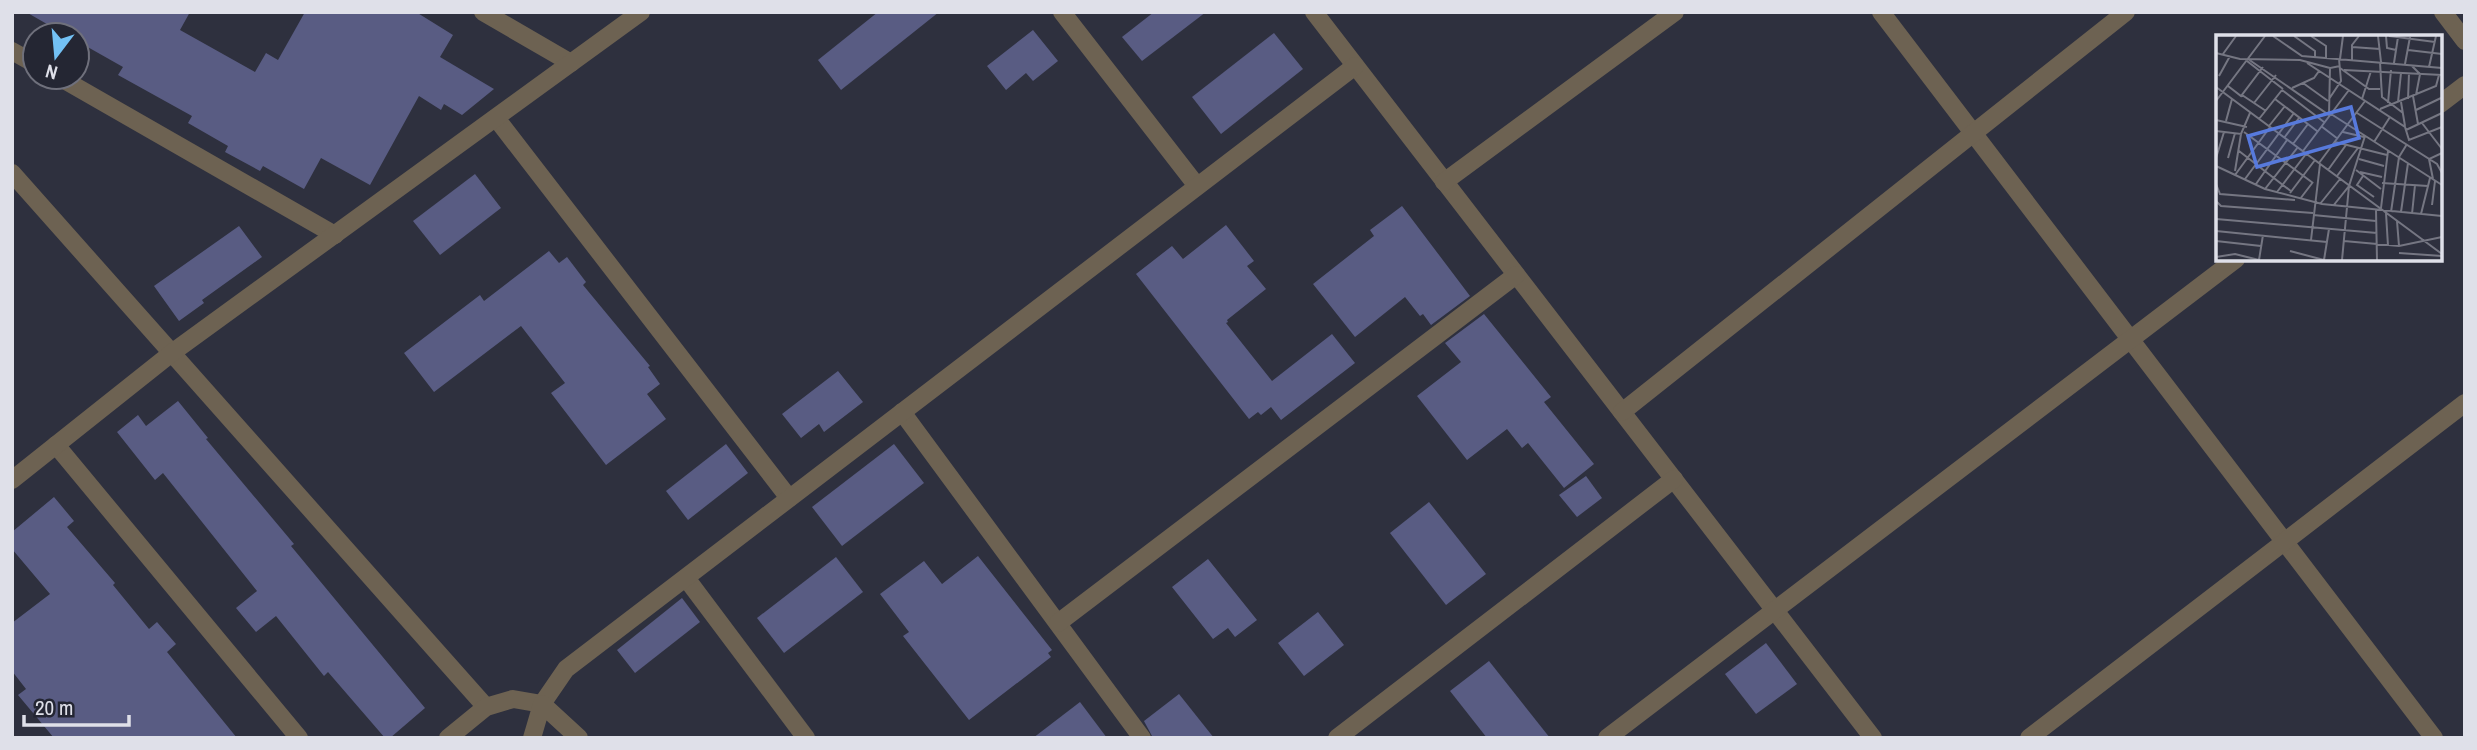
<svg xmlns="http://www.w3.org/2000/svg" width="2477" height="750" font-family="'Archivo Narrow',sans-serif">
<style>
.building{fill:#595c83}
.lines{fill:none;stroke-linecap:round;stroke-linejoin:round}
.minor{stroke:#6d6252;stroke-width:18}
.inset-road{fill:none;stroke:#757682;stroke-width:2}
.view{fill:#577add;fill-opacity:0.15;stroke:#577add;stroke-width:3.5}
.inset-edge{fill:none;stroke:#dfe0e9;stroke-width:3.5}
</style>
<rect width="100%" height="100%" fill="#2e303e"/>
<g class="building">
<path d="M26 12H190L180 30 255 72 266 53 278 60 305 12H416L453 35 440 57 494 89 462 115 444 104 441 110 419 96 370 185 321 158 304 189 263 166 260 171 225 152 228 146 188 123 192 116 118 75 123 67 77 41V35H66Z"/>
<path d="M878 12H939L841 90 818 60Z"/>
<path d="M1154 12H1206L1142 61 1122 37Z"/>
<path d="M1033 30 1058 61 1033 81 1026 73 1006 90 987 66Z"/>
<path d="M1274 33 1303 69 1221 134 1192 97Z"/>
<path d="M475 174 501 208 440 255 413 221Z"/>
<path d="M1402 206 1470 296 1431 325 1423 314 1420 316 1405 297 1355 337 1313 284 1374 236 1370 230Z"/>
<path d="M1226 225 1254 261 1247 266 1266 289 1227 320 1228 322 1226 323 1272 381 1332 334 1355 363 1281 420 1271 407 1261 415 1258 412 1249 419 1136 274 1172 246 1183 259Z"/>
<path d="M239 226 262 257 202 300 204 303 179 321 154 286Z"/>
<path d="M549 251 559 263 567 257 586 282 583 285 650 366 648 367 660 384 647 394 666 419 606 465 551 393 565 383 521 326 434 392 404 353 480 295 484 301Z"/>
<path d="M1484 314 1551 397 1544 402 1594 464 1564 488 1528 443 1522 448 1507 429 1467 460 1417 396 1461 362 1445 343Z"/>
<path d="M838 371 863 402 824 432 819 424 801 438 782 414Z"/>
<path d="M178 401 208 438 206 439 294 544 291 546 425 708 390 738H385L328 672 324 676 276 616 256 632 236 608 257 591 163 473 155 480 117 432 138 415 146 426Z"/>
<path d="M726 444 748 473 688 520 666 491Z"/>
<path d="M894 444 924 483 842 546 812 507Z"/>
<path d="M1586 476 1602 498 1577 517 1559 495Z"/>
<path d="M54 497 74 521 67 527 115 583 113 585 149 629 157 622 176 644 167 652 237 738H54L18 695 26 689 12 671V623L50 594 12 549V532Z"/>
<path d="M1429 502 1486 574 1446 605 1390 533Z"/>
<path d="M978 556 1052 650 1048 653 1051 657 969 720 903 636 909 632 880 594 924 561 942 584Z"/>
<path d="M836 557 863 592 784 653 757 618Z"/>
<path d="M1208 559 1257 620 1235 637 1228 628 1213 639 1172 587Z"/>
<path d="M682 598 700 622 635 673 617 650Z"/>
<path d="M1318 612 1344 645 1304 676 1278 643Z"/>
<path d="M1766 643 1797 684 1756 714 1725 674Z"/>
<path d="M1489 661 1550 738H1487L1450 691Z"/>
<path d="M1179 694 1214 738H1153L1144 721Z"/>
<path d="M1080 702 1107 738H1033Z"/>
</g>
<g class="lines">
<g class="minor">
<path d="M483 12 571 63"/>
<path d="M1062 12 1197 186"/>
<path d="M1314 12 1873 738"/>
<path d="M1881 12 2434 738"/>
<path d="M2443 12 2465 41"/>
<path d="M12 51 35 64"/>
<path d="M59 77 335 235"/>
<path d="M2440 104 2465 85"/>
<path d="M496 118 789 498"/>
<path d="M12 173 486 707"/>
<path d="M1444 182 1675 12"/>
<path d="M902 412 1142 738"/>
<path d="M1622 412 2126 12"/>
<path d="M56 445 299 738"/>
<path d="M12 480 173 352 641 12"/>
<path d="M686 578 806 738"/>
<path d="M1058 623 1516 275"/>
<path d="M448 738 486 707 513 699 542 704 566 669 1355 66"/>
<path d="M532 738 542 704 579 738"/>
<path d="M1337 738 1674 479"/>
<path d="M1607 738 2236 259"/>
<path d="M2029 738 2465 403"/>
</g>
</g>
<g transform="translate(2216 35)">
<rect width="226" height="226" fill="#2e303e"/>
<path class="inset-road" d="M57 1 86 21 226 33M78 1 99 16V22M95 1 110 11V23M162 1 165 27M170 1 171 13 180 15M173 1 219 7M136 12 164 14M192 15 226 19M0 18 24 24 84 25 114 33M7 19 20 1M32 24 113 80 114 33 124 31M124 24 127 1M136 25V10L143 1M31 26 67 54M164 27 166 62 187 78M91 28 189 92 193 105 226 92M178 28 182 2M189 29 194 2M196 31 204 39 200 60M213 32 220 1M124 33 153 54H164M128 35 226 40M3 41 14 21M87 48 112 66M12 51 25 61 47 32M0 52 226 219M76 53 98 43 103 36M66 55 108 87M26 60 50 76M197 61 202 89M59 64 101 96M113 64 125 46 123 24M146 64 155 36M192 64 193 38M0 66 49 1M182 67 185 38M185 67 189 91M38 68 60 40M172 68 175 35M164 74 220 51 223 40M200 75 225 63M141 78 221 129 226 138M115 79 226 150M43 84 66 55M0 85 31 92M10 86 16 64M206 88 226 114M53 91 69 71M105 91 122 104M190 95 226 78M0 96 25 99 34 78M28 97 97 148M127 97 148 102M68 103 83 83M119 107 171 120M158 107 174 82M77 109 92 89M23 116 76 157M87 116 133 55M0 123 8 97M12 123 19 98M143 124 168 131M103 128 149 66M0 131 49 154 106 169 226 181M112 135 130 110M140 135 165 154M19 136 25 99M144 137 166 142M19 140 54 92M121 141 142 113M147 141 141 150 158 162M29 144 78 78M217 144 213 124 226 118M166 148 212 151M0 149 4 159 79 165M40 149 71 105M49 154 82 112M61 157 90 119M74 158 99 125M84 164 97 147M0 166 5 171 97 178M104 169 124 144M216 170 219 146M117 171 133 151 149 101M165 173 172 116M160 175 161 225M175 177 183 122 191 109M185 177 192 128M170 178 172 211M196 179 199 150M205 179 214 143M97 180 160 186M0 184 161 198M181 186 183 211M0 196 111 207M95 205 104 129M0 206 45 211M128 206 183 211 226 202M74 216 108 225M183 218 226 221M0 222 19 219 43 225M43 225 47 200M108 225 113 194M126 225 133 151"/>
<path class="view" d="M135 72 143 103 41 132 32 101Z"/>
<rect width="226" height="226" class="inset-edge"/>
</g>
<rect width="2477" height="750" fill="none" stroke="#dfe0e9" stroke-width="28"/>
<g transform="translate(56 56) rotate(196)"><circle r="33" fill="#242633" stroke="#6f707c" stroke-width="2"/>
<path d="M0-5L12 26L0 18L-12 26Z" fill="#73c1f5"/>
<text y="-10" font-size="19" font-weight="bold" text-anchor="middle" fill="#dfe0e9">N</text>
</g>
<path d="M24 715v10h105v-10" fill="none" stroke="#dfe0e9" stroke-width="3.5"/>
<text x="35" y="715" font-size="21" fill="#dfe0e9" stroke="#242633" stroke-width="5" paint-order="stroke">20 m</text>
</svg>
